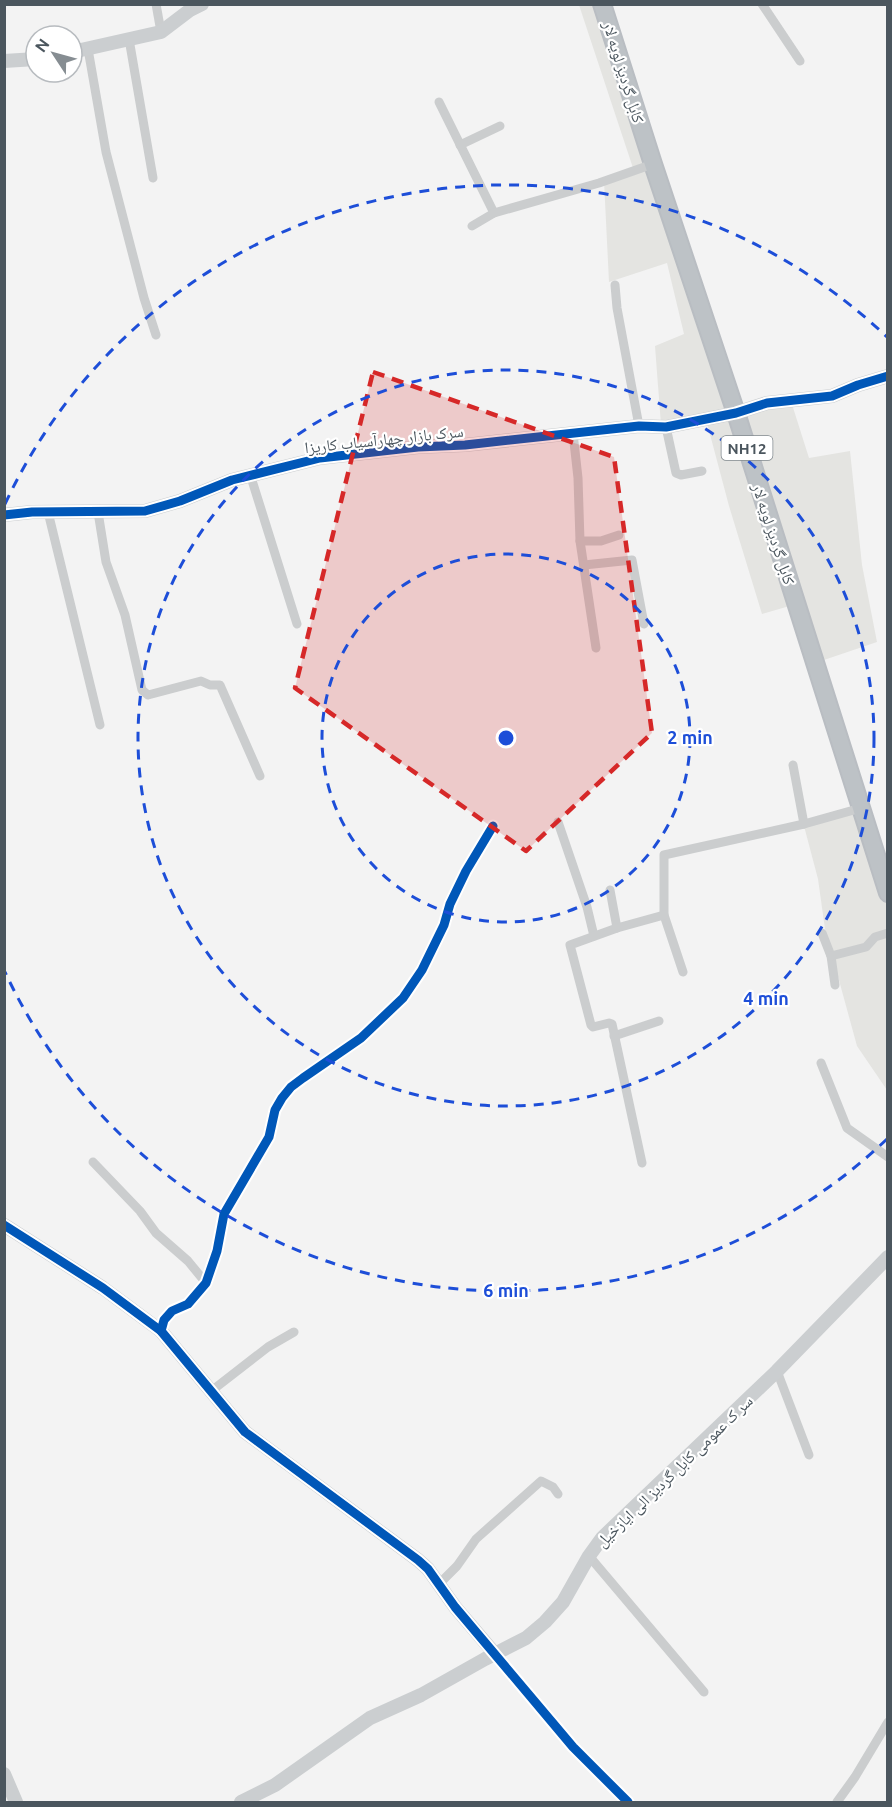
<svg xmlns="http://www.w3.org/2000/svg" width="892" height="1807" font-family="Ubuntu,'Noto Naskh Arabic',sans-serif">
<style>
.commercial{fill:#e4e4e1}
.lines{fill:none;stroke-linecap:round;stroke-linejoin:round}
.highway-casing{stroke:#b9bdc2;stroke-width:20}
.street{stroke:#cbcdce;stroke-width:9}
.secondary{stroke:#cbced0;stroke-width:14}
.highway{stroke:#bdc2c6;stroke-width:16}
.cycleway-casing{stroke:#fff;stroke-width:13}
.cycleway{stroke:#0057b8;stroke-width:9}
.marked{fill:#d62828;fill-opacity:0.2;stroke:#d62828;stroke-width:4.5;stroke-dasharray:12 8;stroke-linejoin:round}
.ring{fill:none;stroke:#1d4ed8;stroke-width:3;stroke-dasharray:10 8}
.labels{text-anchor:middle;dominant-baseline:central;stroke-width:4.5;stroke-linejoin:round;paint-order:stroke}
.shield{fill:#fff;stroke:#81898e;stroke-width:1.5}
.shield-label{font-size:15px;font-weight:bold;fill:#4b565e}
.street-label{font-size:16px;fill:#4b565e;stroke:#fff}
.centre{fill:#1d4ed8;stroke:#fff;stroke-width:3}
.ring-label{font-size:18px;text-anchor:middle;font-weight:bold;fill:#1d4ed8;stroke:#fff;stroke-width:4.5;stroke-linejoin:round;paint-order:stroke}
</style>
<rect width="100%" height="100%" fill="#f3f3f3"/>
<g class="commercial">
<path d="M579 5H597L793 605 762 614 729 506 707 423 661 425 655 346 684 334 667 263 609 282 604 181 633 168Z"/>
<path d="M790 398 809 458 850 451 862 565 877 642 821 661 740 409Z"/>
<path d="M857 805 887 904V1090L857 1046 825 929 818 879 804 826Z"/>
</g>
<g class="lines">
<defs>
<path id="highway" d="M602 4 653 164 736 413 888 893"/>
</defs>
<use href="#highway" class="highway-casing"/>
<g class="street">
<path d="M156 4 161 32"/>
<path d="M762 4 800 61"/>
<path d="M129 39 153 178"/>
<path d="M88 49 106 152 144 298 156 335"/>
<path d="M439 102 494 213"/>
<path d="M460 145 500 126"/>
<path d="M472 226 494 213 599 183 653 164"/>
<path d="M615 285 617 308 639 426"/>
<path d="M666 427 676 473 681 475 702 471"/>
<path d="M573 433 578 478 580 541 596 648"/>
<path d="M250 474 297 624"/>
<path d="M48 512 100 725"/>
<path d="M98 512 106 562 125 615 142 690 148 695 201 681 210 685H220L260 776"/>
<path d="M580 541H601L619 535"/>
<path d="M584 565 632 560 644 624"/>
<path d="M793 765 804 824"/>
<path d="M558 822 587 907 594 936"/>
<path d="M610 890 617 928"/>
<path d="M822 933 831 956 835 985"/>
<path d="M831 956 866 947 875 937 888 933"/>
<path d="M683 972 664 915V855L804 824 861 808"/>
<path d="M614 1036 659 1021"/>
<path d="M821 1063 847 1128 888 1157"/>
<path d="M93 1162 140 1211 156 1233 188 1261 206 1283"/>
<path d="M642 1163 612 1024 609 1023 593 1027 591 1025 570 945 617 928 664 915"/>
<path d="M161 1331 164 1320 172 1311 188 1304 206 1283 217 1251 224 1214 269 1137 275 1110 282 1098 291 1087 303 1078 361 1038 403 998 422 970 444 925 450 904 466 871 493 826"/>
<path d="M777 1371 809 1455"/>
<path d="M210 1392 268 1347 294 1332"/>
<path d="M589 1556 704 1692"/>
<path d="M438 1585 457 1566 476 1539 541 1481 553 1487 558 1494"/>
<path d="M495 1654 573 1747 628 1802"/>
<path d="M837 1802 855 1777 888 1722"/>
</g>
<g class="secondary">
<path d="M72 52 161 32 190 10 202 4"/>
<path d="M4 61 36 59"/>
<path d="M4 515 32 512 145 511 180 501 232 480 320 458 418 447 465 445 639 426 666 427 736 413 767 403 832 396 858 385 888 376"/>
<path d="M4 1225 103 1288 161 1331 245 1432 418 1560 428 1569 455 1607 495 1654"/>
<path d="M4 1774 16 1802"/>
<path d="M241 1802 275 1785 370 1718 421 1695 485 1659 526 1638 545 1622 563 1602 589 1556 602 1538 777 1371 888 1257"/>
</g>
<use href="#highway" class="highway"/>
<defs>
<g id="cycleway">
<path d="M4 515 32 512 145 511 180 501 232 480 320 458 418 447 465 445 639 426 666 427 736 413 767 403 832 396 858 385 888 376"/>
<path d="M4 1225 103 1288 161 1331 245 1432 418 1560 428 1569 455 1607 573 1747 628 1802"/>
<path d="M161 1331 164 1320 172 1311 188 1304 206 1283 217 1251 224 1214 269 1137 275 1110 282 1098 291 1087 303 1078 361 1038 403 998 422 970 444 925 450 904 466 871 493 826"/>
</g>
</defs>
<use href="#cycleway" class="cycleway-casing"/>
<use href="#cycleway" class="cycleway"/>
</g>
<path class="marked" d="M373 372 614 457 652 733 526 851 295 688Z"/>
<g class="ring">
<circle cx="506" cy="738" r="184"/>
<circle cx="506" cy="738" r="368"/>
<path d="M887 1139A553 553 0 0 1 5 972M5 504A553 553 0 0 1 887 337"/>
</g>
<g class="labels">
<rect class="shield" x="721.5" y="436" width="51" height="24" rx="4.5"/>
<g class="shield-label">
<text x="747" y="448">NH12</text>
</g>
<g class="street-label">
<text transform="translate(624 72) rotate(73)">کابل گردیز لویه لار</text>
<text transform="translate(384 439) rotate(-6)">سرک بازار چهارآسیاب کاریزا</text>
<text transform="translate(774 534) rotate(72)">کابل گردیز لویه لار</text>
<text transform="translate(674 1471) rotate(-44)">سر ک عمومی کابل گردیز الی ایازخیل</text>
</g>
</g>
<circle cx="506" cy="738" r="9" class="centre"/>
<g class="ring-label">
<text x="690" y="744">2 min</text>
<text x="766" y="1005">4 min</text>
<text x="506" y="1297">6 min</text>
</g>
<rect width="892" height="1807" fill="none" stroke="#4b565e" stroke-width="12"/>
<g transform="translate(54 54) rotate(306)"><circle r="28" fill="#ffffff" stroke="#b7bbbf" stroke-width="1.5"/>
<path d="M0-4.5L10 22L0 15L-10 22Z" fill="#868d92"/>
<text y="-9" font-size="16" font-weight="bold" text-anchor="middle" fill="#4b565e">N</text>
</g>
</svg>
